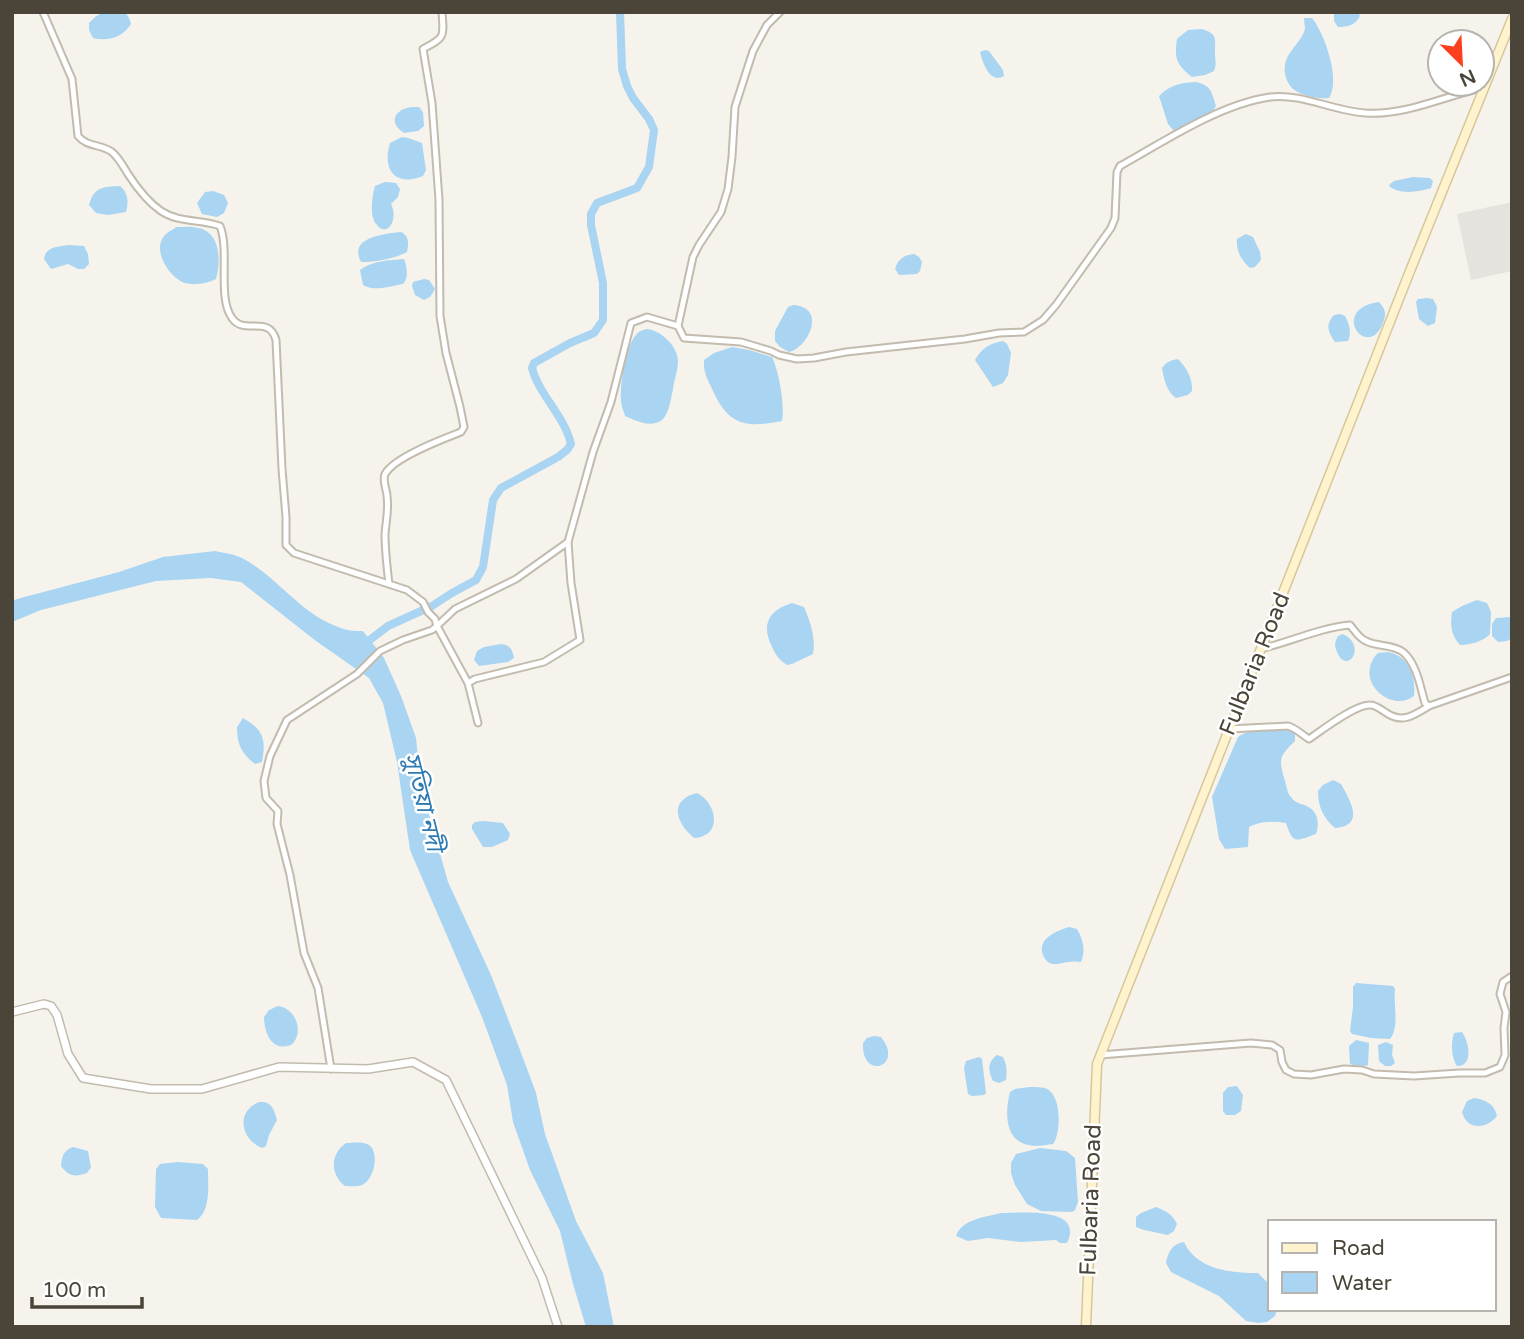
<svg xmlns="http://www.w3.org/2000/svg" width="1524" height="1339" font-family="'Varela Round','Noto Sans Bengali',sans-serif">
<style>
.industrial{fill:#e6e2dd}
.water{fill:#a9d4f2}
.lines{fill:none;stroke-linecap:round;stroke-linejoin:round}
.canal{stroke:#a9d4f2;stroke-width:8}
.minor-casing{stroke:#c2bbae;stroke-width:9}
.tertiary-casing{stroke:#c2bbae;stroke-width:10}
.secondary-casing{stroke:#d6c79b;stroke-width:11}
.minor{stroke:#fff;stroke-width:5}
.tertiary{stroke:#fff;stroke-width:7}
.secondary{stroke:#fff3cd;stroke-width:8}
.labels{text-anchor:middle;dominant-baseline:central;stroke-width:5;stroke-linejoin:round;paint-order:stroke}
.street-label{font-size:23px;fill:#4b4439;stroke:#fff}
.water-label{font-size:24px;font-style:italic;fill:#2e7ab2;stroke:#fff}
</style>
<rect width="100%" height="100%" fill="#f6f3ec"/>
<path class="industrial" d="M1512 202V271L1471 280 1457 214Z"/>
<g class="water">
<path d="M103 12C118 12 127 7 131 24 123 37 108 42 93 38L89 30V23L95 17Z"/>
<path d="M1334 12H1358L1360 16C1356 25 1347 27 1338 27L1334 21Z"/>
<path d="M1304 18H1312C1325 34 1341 81 1329 98 1320 99 1311 97 1302 94 1287 89 1281 72 1287 58 1292 48 1302 40 1305 29 1305 28 1304 19 1304 18Z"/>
<path d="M1202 29C1218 34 1215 39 1215 53 1215 60 1217 64 1214 71L1205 75 1192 77C1177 65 1174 59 1177 39L1188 30Z"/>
<path d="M985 50 989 51 1003 70 1004 76C990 84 983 64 980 52Z"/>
<path d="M1195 82C1210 84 1212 92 1216 106 1215 107 1214 109 1213 111 1210 114 1180 128 1174 131L1168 124 1159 96C1170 85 1180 83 1195 82Z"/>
<path d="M412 107H419L423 112 424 126 418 131 404 133C388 123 394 109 412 107Z"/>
<path d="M402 137 408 138 422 143 426 170 423 176C395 187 382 170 390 143Z"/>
<path d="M1413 177 1430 178 1433 181 1431 188C1418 192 1400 195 1389 186L1390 184 1394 181Z"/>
<path d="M385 182 396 183 400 189 398 197 391 204C399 220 387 238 377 225 369 217 372 196 375 186Z"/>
<path d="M120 186C128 192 129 202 126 212L108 215 96 213 89 205C94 186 104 187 120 186Z"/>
<path d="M213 191 224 195 228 203 224 213 217 217 202 214 197 203 205 192Z"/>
<path d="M176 227C183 227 191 226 198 228 221 232 221 262 216 279 206 284 193 286 182 282 167 274 151 248 166 234 169 231 173 230 176 227Z"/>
<path d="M401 232C409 236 409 243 407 252 393 259 377 262 361 262 348 237 384 234 401 232Z"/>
<path d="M1246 234 1253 237 1260 252 1261 260 1255 267 1250 268C1241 260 1236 251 1237 239Z"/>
<path d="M69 245 84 246 88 254 89 264 84 269H78L68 264 51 269 44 259C46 246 58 247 69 245Z"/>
<path d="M914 254 919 257 922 262 920 271 917 274 899 275 895 269C898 259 904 255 914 254Z"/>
<path d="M404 259C407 267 409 278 403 284 391 286 374 292 363 285L360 270C371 261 390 260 404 259Z"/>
<path d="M424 279 429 280 435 289 430 297 424 300 415 295 412 286 413 282Z"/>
<path d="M1427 298 1433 299 1437 307 1435 323 1428 326 1419 319 1416 302 1418 299Z"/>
<path d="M1379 302C1385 309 1387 313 1383 323 1368 362 1328 309 1379 302Z"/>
<path d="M793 305C827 307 809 347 789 352L780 347 775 341V331L788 307Z"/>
<path d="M1340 314 1345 316C1349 324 1352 332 1348 341L1335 342C1328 332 1325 325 1334 315Z"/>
<path d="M646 329C661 330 678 346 678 362 678 370 674 380 673 389 671 398 669 414 662 420 651 428 636 421 625 416 624 411 621 406 621 400 620 384 625 347 636 335 639 331 641 331 646 329Z"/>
<path d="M1003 341 1007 344 1011 353 1008 375 1003 383 993 387 975 360C982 348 990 343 1003 341Z"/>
<path d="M732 347 749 350 772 357C779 371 785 406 782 421 746 428 729 426 713 391 708 380 703 373 704 360L714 353Z"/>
<path d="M1178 359C1186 367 1193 378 1192 391L1188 395 1176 398C1166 391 1164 379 1162 368 1166 362 1171 360 1178 359Z"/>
<path d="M215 551C224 553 234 554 242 558 278 577 301 615 341 628 348 631 355 631 363 631L384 658 401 696 416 738 421 786 448 882 491 975 520 1050 536 1093 545 1134 576 1221 603 1273 614 1327H586L573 1284 560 1231 530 1170 513 1122 507 1085 482 1017 410 850 397 762 383 703 369 678 316 641 241 582 211 578 156 581 41 610 12 622V601L17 599 119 572 163 557Z"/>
<path d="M1477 600 1487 603 1491 612 1490 634C1484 641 1470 645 1460 645 1451 635 1450 626 1452 612L1462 606Z"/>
<path d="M792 603 804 607C810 621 816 638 813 654L792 664 787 665C779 660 776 655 772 647 761 624 768 611 792 603Z"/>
<path d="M1510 617 1512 618V638L1507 641 1498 642 1492 636V624L1496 618Z"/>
<path d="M1343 634C1368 646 1347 676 1337 652 1334 645 1335 642 1338 636Z"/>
<path d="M501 644C510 645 512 649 514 658L508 662 479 666 474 660 477 651 484 647Z"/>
<path d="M1388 652C1409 656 1416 676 1414 696 1391 714 1352 680 1378 653Z"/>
<path d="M243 718C264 730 266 740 262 762L255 764C241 753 237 744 237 727Z"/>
<path d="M1284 729H1290L1295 734V741C1278 757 1279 760 1285 781 1287 787 1287 793 1291 797 1296 805 1304 803 1310 808 1319 814 1319 826 1316 834 1296 841 1293 845 1286 823 1274 821 1260 821 1249 827L1248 847 1225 849 1219 839 1212 797 1238 737C1250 728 1269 731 1284 729Z"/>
<path d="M1333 780 1341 784C1350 800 1366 826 1335 828 1323 818 1318 806 1318 791L1323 785Z"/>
<path d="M697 793C716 802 724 836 694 838 676 823 668 800 697 793Z"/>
<path d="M484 821 503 823 510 834 508 840 492 847H483L472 829V825L475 822Z"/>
<path d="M1069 927 1077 929C1083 939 1086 951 1081 962 1078 962 1074 961 1070 962 1063 962 1055 967 1048 962 1045 960 1043 955 1042 952 1040 937 1057 931 1069 927Z"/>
<path d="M1356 983 1393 986 1395 989C1393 1005 1400 1026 1390 1039L1371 1038 1352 1034 1350 1031 1353 1007V987Z"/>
<path d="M278 1006C296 1008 305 1033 291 1045 289 1046 281 1047 279 1046 268 1043 264 1027 264 1017L269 1010Z"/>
<path d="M1462 1032C1469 1042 1474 1066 1457 1066 1451 1058 1451 1042 1454 1033Z"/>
<path d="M874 1036 881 1037C905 1067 861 1081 863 1043L867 1038Z"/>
<path d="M1356 1040 1369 1043 1368 1065C1363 1067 1355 1066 1350 1064L1349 1046Z"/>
<path d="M1386 1042 1393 1045 1392 1055 1395 1063 1391 1066H1385L1379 1061 1378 1045Z"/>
<path d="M997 1055 1003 1057C1007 1065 1007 1071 1006 1080L999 1083 993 1081C988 1071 987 1062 997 1055Z"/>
<path d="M979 1057 982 1059 986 1093 984 1095 972 1096 968 1094 964 1068 966 1061Z"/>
<path d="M1237 1086 1243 1095 1241 1111 1235 1115H1226L1223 1111V1093L1228 1087Z"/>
<path d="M1030 1087C1035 1087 1043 1087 1047 1089 1062 1096 1061 1134 1053 1144 1045 1145 1037 1147 1029 1145 1004 1141 1005 1111 1010 1092L1015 1089Z"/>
<path d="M1474 1098C1485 1100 1494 1103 1497 1116 1487 1129 1467 1131 1462 1112L1467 1101Z"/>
<path d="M259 1102C272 1101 274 1109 277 1120L269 1135 266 1146 262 1148C241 1139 235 1112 259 1102Z"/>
<path d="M346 1143C353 1143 362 1141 369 1145 380 1153 374 1180 362 1185 358 1187 350 1186 345 1186 330 1174 330 1154 346 1143Z"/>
<path d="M73 1147 88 1151 91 1167 87 1173C75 1177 69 1177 61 1166 62 1156 63 1151 73 1147Z"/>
<path d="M1040 1148 1066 1151 1075 1158 1078 1202 1075 1210 1072 1212 1041 1211 1027 1204 1015 1185 1011 1173V1163L1016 1154Z"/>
<path d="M178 1162 203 1164 208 1169C208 1185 211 1210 197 1220L161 1218 155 1207 156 1169 160 1164Z"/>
<path d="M1156 1207C1166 1211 1172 1214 1177 1224L1174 1231 1168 1235 1144 1230 1136 1227V1217L1141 1213Z"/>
<path d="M1001 1213C1020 1213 1085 1206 1067 1243H1060L1056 1240 1021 1242 988 1238 968 1241 956 1236C962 1219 985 1217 1001 1213Z"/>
<path d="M1184 1242C1197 1270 1231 1273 1258 1273L1270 1285V1309H1277L1275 1316 1267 1322 1258 1323 1246 1321 1219 1296 1171 1272 1166 1263C1168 1252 1172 1244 1184 1242Z"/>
</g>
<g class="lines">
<path class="canal" d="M367 642 388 626 432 606 452 593 476 580 483 567 493 500 501 488 558 457 567 450 571 444C564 415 539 395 532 368L534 363 570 343 594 333 603 320V283L591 225V214L597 203 637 188 649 167 654 130 649 119 633 98 627 86 622 69 620 12"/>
<defs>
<g id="minor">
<path d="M43 12 72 79 78 136C87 147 101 144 112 152 119 158 123 166 128 174 137 188 148 202 161 211 179 223 200 219 220 226 230 250 217 298 232 318 244 336 269 314 276 340L282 469 286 517V545L294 553 407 590 423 602 428 612 435 619 437 626 432 630 403 640 380 651 357 674 287 720 270 756 264 781 266 798 278 811 277 824 290 875 304 953 318 988 331 1069"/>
<path d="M780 12 767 25 753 51 735 107 732 157 728 189 721 212 699 245 693 257 678 326 684 338 741 342 771 351 779 355 797 359 814 358 846 352 965 339 999 333 1024 332 1043 320 1056 305 1111 228 1115 218 1117 172 1120 166C1163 142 1220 104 1270 97 1302 93 1333 111 1365 113 1404 116 1446 96 1484 87"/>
<path d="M389 584C387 567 385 551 385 534 386 521 389 509 387 496 387 490 382 481 385 474 394 457 443 439 461 432L464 427 460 407 446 353 440 316 439 200 432 103 423 49C445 37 444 38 442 12"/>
<path d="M1260 649C1291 642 1318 628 1350 625 1355 631 1359 638 1366 641 1377 647 1393 644 1403 652 1417 664 1420 686 1425 703L1429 706 1512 677"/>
<path d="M468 683 475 679 544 662 580 640 571 583 568 542 593 452 611 402 631 323 647 317 678 326"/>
<path d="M478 723 468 683 437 626 455 609 516 579 568 542"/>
<path d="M1229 729 1288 726C1296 728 1302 735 1309 739 1322 730 1356 704 1370 705 1376 705 1380 709 1385 712 1402 724 1413 716 1429 706"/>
<path d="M1100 1055 1251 1043 1272 1045 1280 1050 1282 1062 1286 1070 1294 1074 1311 1075 1344 1069 1362 1070 1374 1074 1414 1076 1459 1073H1485L1500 1067 1505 1055 1504 1028 1506 1012 1500 994 1503 982 1512 976"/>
</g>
<path id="tertiary" d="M12 1012 44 1004 51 1006 57 1015 68 1054 83 1078 151 1089H202L279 1067 368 1069 413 1062 446 1080 542 1278 558 1327"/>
<path id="secondary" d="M1086 1327 1097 1064 1410 271 1512 19"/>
</defs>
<use href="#minor" class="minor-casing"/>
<use href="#tertiary" class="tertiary-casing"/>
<use href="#secondary" class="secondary-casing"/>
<use href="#minor" class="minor"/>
<use href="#tertiary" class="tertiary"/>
<use href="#secondary" class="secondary"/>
</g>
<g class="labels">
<g class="street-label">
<text transform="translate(1255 664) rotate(-68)">Fulbaria Road</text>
<text transform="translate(1091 1200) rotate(-88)">Fulbaria Road</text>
</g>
<g class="water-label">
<text transform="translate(423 802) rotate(76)">সুতিয়া নদী</text>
</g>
</g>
<rect width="1524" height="1339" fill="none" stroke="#4b4439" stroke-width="28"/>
<rect x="1268" y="1220" width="228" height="91" fill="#ffffff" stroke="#b7b4b0" stroke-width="2"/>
<rect x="1282" y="1243" width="35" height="10" fill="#fff3cd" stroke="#b7b4b0" stroke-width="2"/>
<text x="1332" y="1255" font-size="21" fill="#4b4439">Road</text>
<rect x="1282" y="1272" width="35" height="21" fill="#a9d4f2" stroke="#b7b4b0" stroke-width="2"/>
<text x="1332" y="1290" font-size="21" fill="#4b4439">Water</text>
<g transform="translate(1461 63) rotate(156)"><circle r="33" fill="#ffffff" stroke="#b7b4b0" stroke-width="2"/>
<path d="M0-5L12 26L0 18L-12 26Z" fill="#fc3f1d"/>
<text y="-10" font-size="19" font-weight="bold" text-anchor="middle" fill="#4b4439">N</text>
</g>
<path d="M32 1297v10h110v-10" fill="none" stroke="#4b4439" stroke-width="3.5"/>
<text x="42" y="1297" font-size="21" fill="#4b4439" stroke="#ffffff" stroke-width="5" paint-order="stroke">100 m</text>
</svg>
